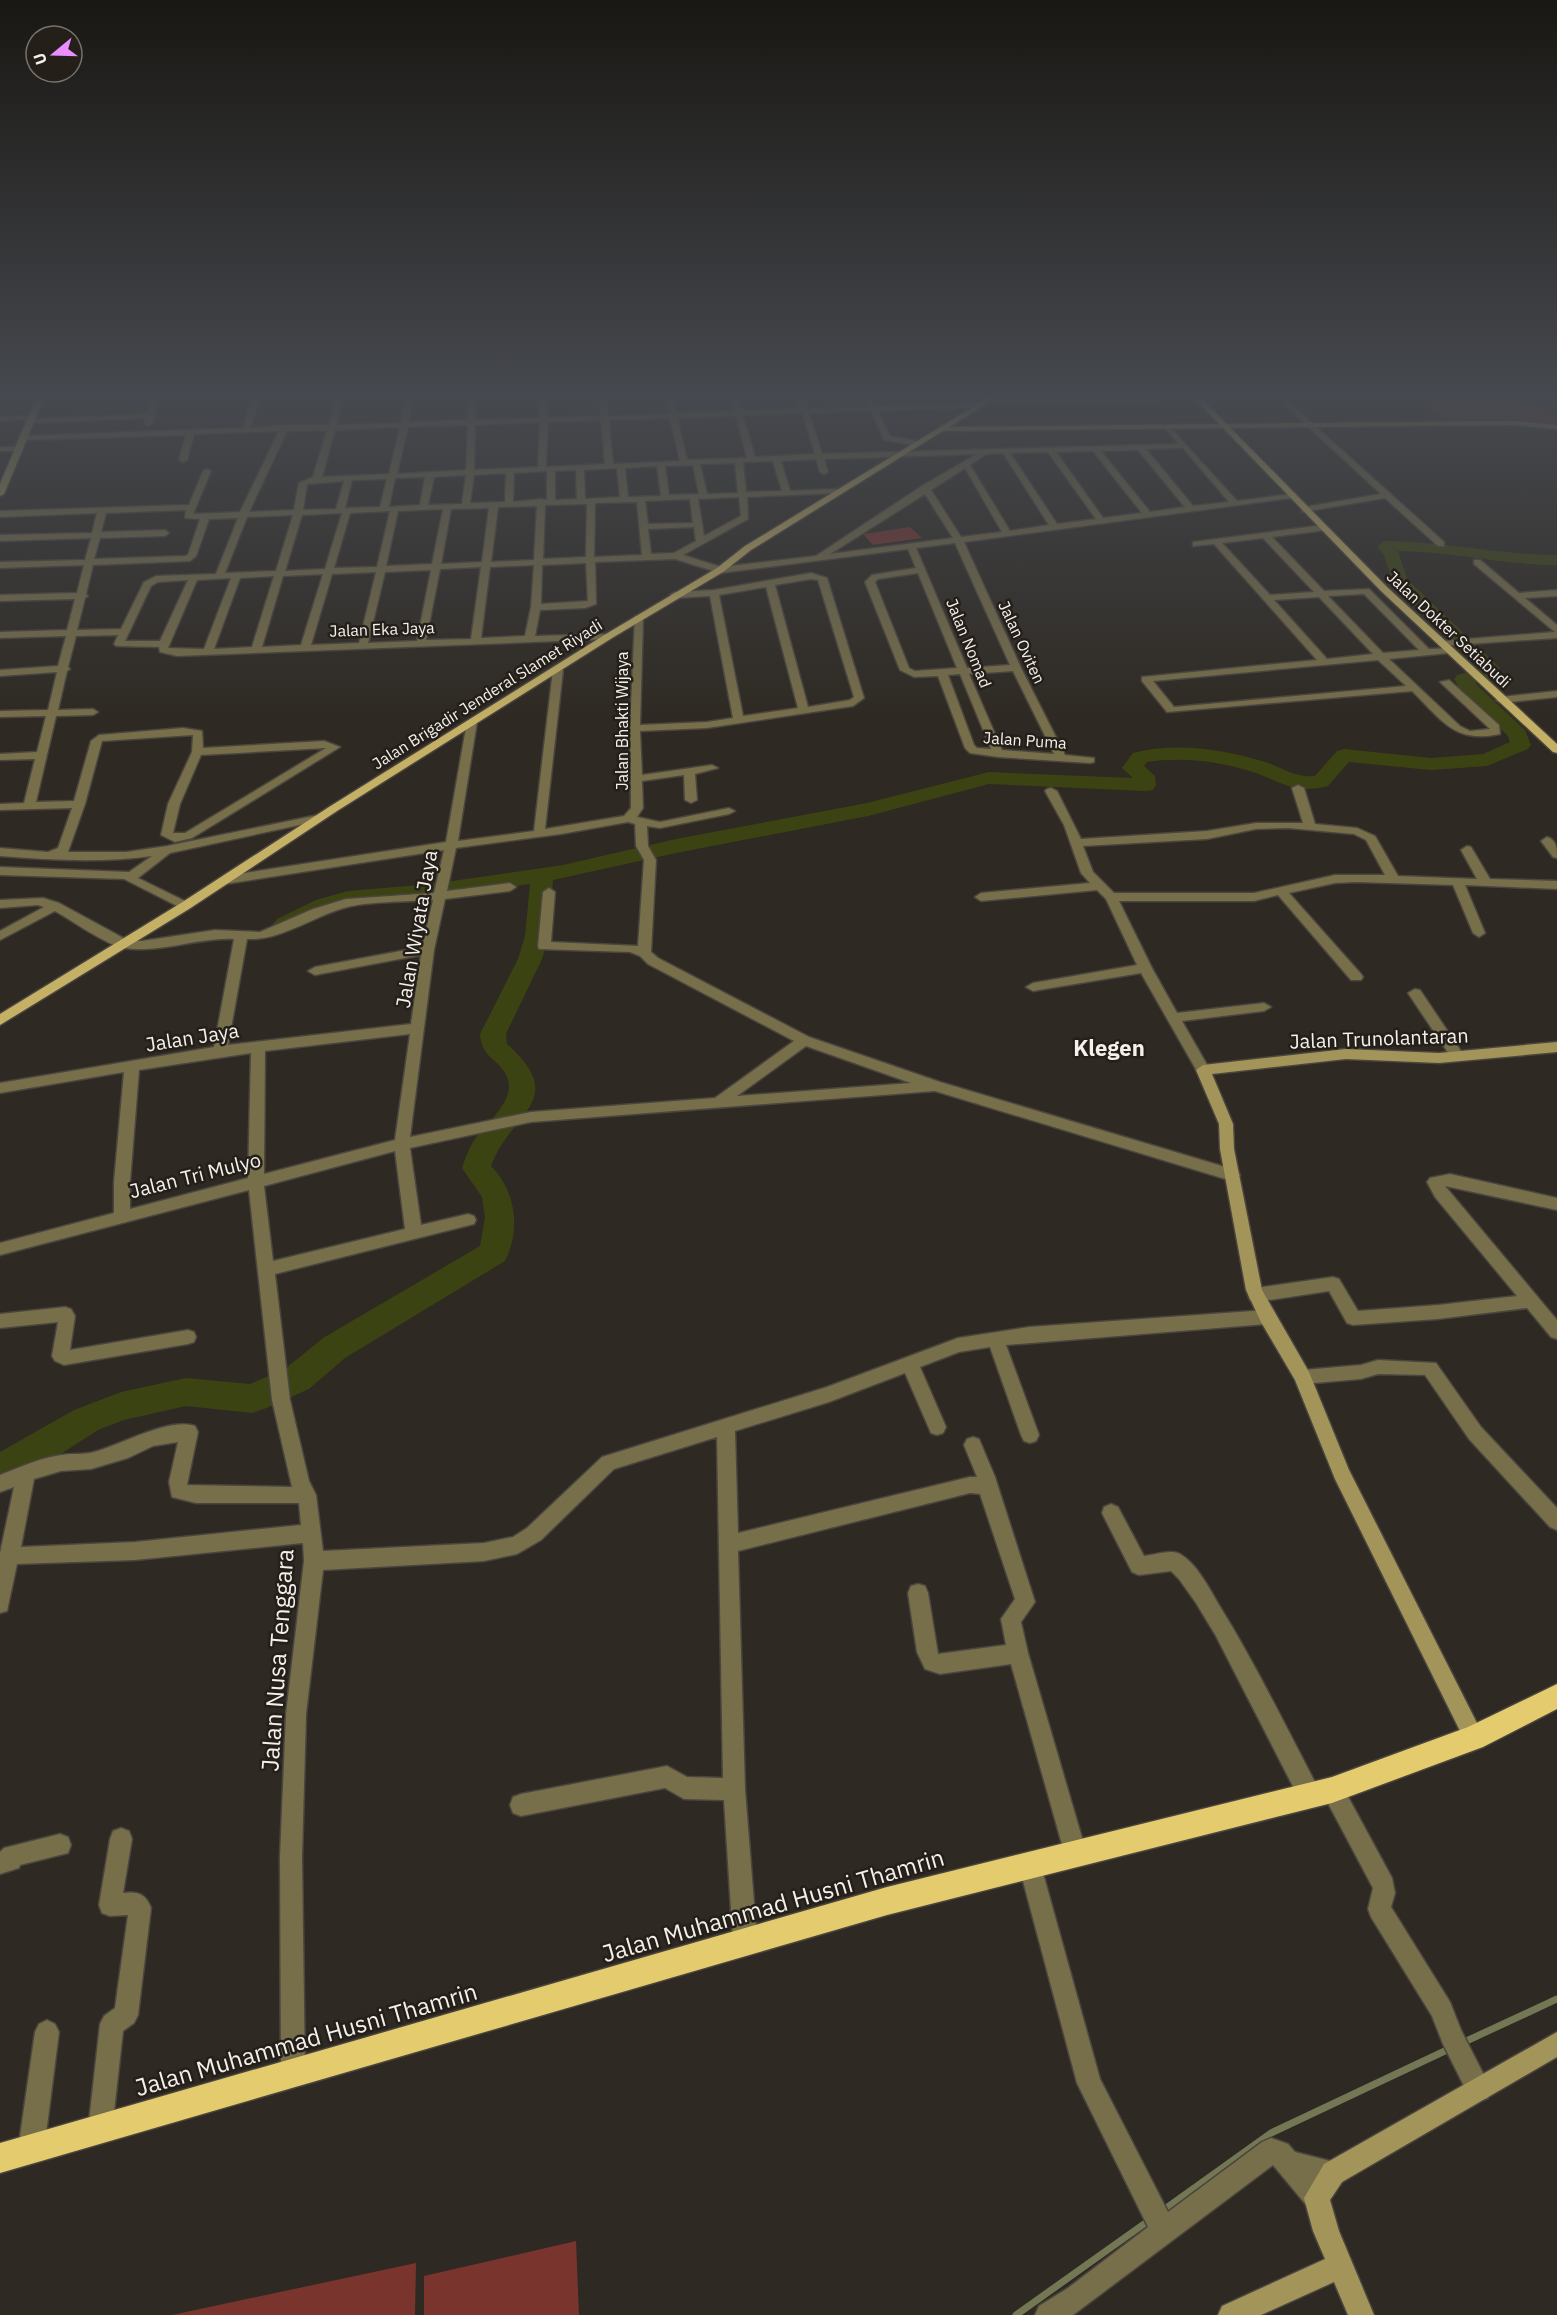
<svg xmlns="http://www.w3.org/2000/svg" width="1557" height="2315" font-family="'IBM Plex Sans',sans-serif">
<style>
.green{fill:#7a342e}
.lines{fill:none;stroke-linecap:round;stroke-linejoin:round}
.stream{stroke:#737754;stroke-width:7}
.river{fill:#3c4313;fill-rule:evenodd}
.street-casing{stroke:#4a453e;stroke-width:3}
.secondary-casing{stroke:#4a453e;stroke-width:3}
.primary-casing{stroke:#4a453e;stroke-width:3}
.highway-casing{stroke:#4a453e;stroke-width:3}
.street{fill:#776e4a;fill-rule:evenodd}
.secondary{fill:#a3945a;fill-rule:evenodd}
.primary{fill:#c5b165;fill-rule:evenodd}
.highway{fill:#e4cc6e;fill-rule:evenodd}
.labels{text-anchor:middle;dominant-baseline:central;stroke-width:5;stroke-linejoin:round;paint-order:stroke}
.far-street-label{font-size:16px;fill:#f4f0ec;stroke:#251f19}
.street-label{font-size:20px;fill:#f4f0ec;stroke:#251f19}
.quarter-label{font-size:22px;font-weight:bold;fill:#f4f0ec;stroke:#251f19}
.near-street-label{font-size:24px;fill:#f4f0ec;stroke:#251f19}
</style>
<rect width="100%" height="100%" fill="#2e2922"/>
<g class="green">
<path d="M1421 398H1526L1557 419V424L1493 419 1448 420Z"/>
<path d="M910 527 922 538 873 545 863 534Z"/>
<path d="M576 2241 579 2315H424V2276Z"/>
<path d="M416 2263 415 2315H172Z"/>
</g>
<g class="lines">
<g class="stream">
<path d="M1462 2043 1557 1999"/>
<path d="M1162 2211 1271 2133 1449 2049"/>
<path d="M1016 2315 1151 2219"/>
</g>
<path class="river" d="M1385 541C1443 541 1499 555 1557 555V565C1504 565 1451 551 1398 551L1407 579 1500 668 1497 678 1475 683 1525 730 1531 745 1528 749 1487 766 1431 770 1349 762 1328 786C1296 795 1282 782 1253 772 1220 761 1180 757 1147 762L1144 766 1155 776 1156 785 1153 790 1145 791 989 784 868 816 676 853 553 880 549 936 542 959 506 1034 507 1044C570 1100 511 1112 491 1166 516 1191 521 1230 505 1261L345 1358 309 1389 264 1409 252 1413 186 1406 124 1420 98 1430 50 1461 0 1485V1452L74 1410 121 1392 186 1378 250 1384 285 1369 323 1338 480 1246 485 1217 482 1197 462 1168C465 1159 468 1150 473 1142 484 1125 515 1102 508 1080 502 1059 482 1061 480 1034L518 959 525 936 530 884 431 898 350 905 285 931 277 929 273 924 277 919 316 900 348 891 431 884 563 865 676 839 867 803 989 772 1133 778 1122 768 1133 753C1174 742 1221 749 1262 761 1280 766 1295 778 1315 776L1337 751 1344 749 1431 758 1483 754 1510 742 1508 736 1461 691 1454 679 1457 675 1481 669 1394 585 1384 555 1377 546Z"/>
<defs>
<g id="street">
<path d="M152 398H160L152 424 148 426 144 424 146 418 32 423 29 419 0 421V417L34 415 37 419 147 414Z"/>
<path d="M252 398H260L250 428 285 425H329L336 398H344L336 425 401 423 404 398H412L409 422 468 420V398H476L475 420 540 418 537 398H545L548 418 601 416 599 398H607L608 416 669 414 665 398H673L676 413 735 411 731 398H739L742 411 801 409 797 398H805L808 409 869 407 866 401 870 399 876 406 981 403 984 407 878 411 890 436 921 442 918 446 884 440 871 411 809 413 822 454 1179 444 1163 426 1167 424 1237 501 1291 494 1295 496 1291 498 964 542 1021 668 1065 755 1094 758V762L1090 763 998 757 970 753 965 748 938 676 914 677 900 670 865 582 872 575 916 568 908 549 720 573 675 559 595 562 596 604 585 608 540 610 535 636 612 634 614 636 609 639 177 656 160 652 159 647 116 646 114 644 118 635 76 636 68 667 70 669 67 671 58 710 93 709 98 712 93 715 56 716 36 802 74 801 91 741 99 735 183 728 202 731 203 748 324 741 340 747 192 838 175 842 161 835 168 804 192 752 193 735 102 741 85 804 68 852H126L167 846 318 815 324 818 318 821 170 853 138 878 189 903 191 906 185 910 124 879 0 875V867L129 872 152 856C102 863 50 860 0 856V848L48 852 58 848 72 808 0 810V804L24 803 35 759 0 760V754L37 752 46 716 0 717V711L48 710 57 672 0 676V670L58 666 66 636 0 638V632L67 630 75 599 0 601V595L77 593 84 565 0 568V562L85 560 91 538 0 541V535L92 533 97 513 0 517V511L189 505 203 471 207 469 211 471 193 514 240 512 279 431 194 434 187 460 183 462 179 460 186 435 23 440 19 438 23 436 243 428ZM802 413 815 454 755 457 743 415ZM736 416 747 458 687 460 677 418ZM670 418 680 461 613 464 609 420ZM601 420 605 464 546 467 548 422ZM540 422 538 467 474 470 475 425ZM468 425 466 470 397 474 408 427ZM400 427 389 474 322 477 335 430ZM327 430 313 477 299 483 294 510 249 512 287 431ZM1183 448 1229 502 1193 506 1146 449ZM1138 450 1185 507 1150 512 1101 451ZM1093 451 1142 513 1103 518 1056 452ZM1048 452 1096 519 1057 524 1010 453ZM1003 453 1049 525 1010 531 970 465 986 454ZM977 454 922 486 816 556 721 567 683 555 748 519 747 497 839 493 843 491 839 489 790 491 781 461 816 459 820 472 824 474 828 472 824 459ZM773 461 782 491 746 492 743 462ZM735 463 738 493 707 494 700 464ZM693 465 699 494 669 495 665 466ZM657 466 661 496 628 497 625 468ZM617 468 620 497 585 499 584 470ZM965 468 1002 532 961 537 931 490ZM576 470 577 499 555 500V471ZM547 471V500L541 499 513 502 514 473ZM506 473 505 502 470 503 474 475ZM466 475 462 504 428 505 434 477ZM425 477 420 505 389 507 395 478ZM387 479 380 507 345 508 352 480ZM344 481 336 509 303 510 307 484ZM925 494 953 538 830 554ZM739 497 741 516 704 536 698 499ZM690 499 693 523 648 524 645 501ZM637 502 642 555 594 557 595 503ZM587 504 586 557 543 559 545 505ZM537 506 534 560 491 562 498 507ZM489 508 482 562 441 564 451 509ZM443 509 432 564 386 566 398 511ZM186 510 185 518 200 519 188 555 185 556 94 559 100 538 165 536 169 533 165 530 101 532 106 513ZM390 511 377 567 334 568 350 513ZM342 513 325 569 285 571 302 515ZM293 515 276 571 225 573 247 517ZM238 518 216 574 156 576 144 582 121 629 77 630 85 598 88 596 86 594 93 565 190 561 196 556 209 519ZM694 527 696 541 674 553 651 554 648 529ZM955 543 1010 665 967 668 916 548ZM586 563 588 601 541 604 542 565ZM534 565 531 607 525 636 481 638 490 567ZM481 567 471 639 426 640 440 569ZM431 570 417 641 368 643 385 572ZM376 572 359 643 311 645 332 574ZM918 573 957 668 915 671 909 668 875 582 878 579ZM323 574 301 645 262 647 283 576ZM274 576 252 647 214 649 240 578ZM231 578 204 649 168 648 197 580ZM188 580 160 641H125L151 586 158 582ZM1013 671 1054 754 1002 750 969 674ZM960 674 991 749 977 748 974 745 948 675ZM326 748 185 833H173L180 804 201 755Z"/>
<path d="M1029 398H1182L1179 400 988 403 984 401 988 399Z"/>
<path d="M1277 398H1284L1444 542V546H1438L1385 498 1302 512V508L1305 507 1381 494Z"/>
<path d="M0 447H18L22 449 18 451H0Z"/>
<path d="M1323 525 1327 528 1326 530 1272 537 1324 591 1369 589 1429 649 1452 648 1454 650 1449 653 1389 659 1460 726 1470 731 1490 729 1440 682 1449 680 1499 725 1500 734C1454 744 1442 720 1412 691L1167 712 1142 681V677L1317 660 1214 544 1193 546V542ZM1263 538 1314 592 1270 595 1222 543ZM1364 594 1419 650 1383 653 1328 596ZM1319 597 1373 654 1327 659 1274 600ZM1378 660 1406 686 1174 707 1153 681Z"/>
<path d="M1474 560H1480L1519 593 1557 590V596L1525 598 1557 625V638L1440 646V642L1443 641 1555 632 1474 564Z"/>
<path d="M811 573 827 578 864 698 853 706 707 728 640 731 642 775 712 765 718 768 695 774 697 800 691 803 685 800 684 775 642 781 643 808 637 817 660 822 729 808 735 811 729 814 660 828 647 826 648 846 656 860 651 952 658 958 809 1037 940 1082 1232 1169 1237 1171 1240 1175 1237 1179 1232 1181 935 1091 531 1122 410 1148 421 1225 468 1214 474 1216 476 1220 474 1224 275 1274 290 1400 309 1481 316 1495 323 1551 484 1543 513 1537 527 1528 602 1457 827 1387 958 1338 1029 1327 1267 1310 1273 1312 1275 1317 1273 1322 1267 1324 1006 1345 1039 1435 1036 1441 1030 1443 1024 1441 1021 1435 990 1347 959 1352 920 1367 946 1427 943 1433 937 1435 931 1433 905 1373 829 1402 735 1431 738 1533 970 1477H977L964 1445 967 1439 973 1437 979 1439 995 1477 1035 1602 1021 1622 1028 1653 1087 1855 1084 1863 1076 1866 1068 1863 1065 1855 1011 1664 940 1674 925 1669 917 1652 908 1593 911 1586 918 1584 925 1586 928 1593 938 1654 1006 1645 1001 1619 1015 1599 980 1494 970 1493 738 1551 745 1789 757 1941 753 1949 745 1953 737 1949 733 1941 724 1800 684 1799 665 1788 521 1816 513 1813 510 1805 513 1797 521 1794 667 1766 687 1777 723 1778 717 1437 614 1469 541 1540 517 1554 484 1561 323 1570 306 1714 302 1857 305 2075 302 2084 293 2087 284 2084 281 2075 280 1857 286 1714 304 1561 303 1543 135 1560 17 1564 7 1611 0 1613V1553L14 1487 0 1492V1475C20 1467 40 1458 61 1455 72 1453 83 1455 94 1452 121 1445 169 1417 195 1426L198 1432 187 1485 292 1487 272 1400 249 1190 0 1255V1243L114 1213V1182L124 1072 0 1093V1083L214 1047 234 939C198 937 160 954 124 948 108 946 71 920 55 911L0 940V931L44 907 38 905 0 908V900L43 898 59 903 127 940 142 941 215 930 260 932 313 909 346 899 434 893 444 850 225 884 219 880 225 876 446 842 467 722 472 719 477 722 458 841 534 831 553 670 558 667 563 670 545 829 624 816 631 808 630 728 635 616 643 618 640 725 707 722 733 718 710 596 675 598 670 595 675 592 714 590ZM811 579 818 580 854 697 850 700 808 707 775 585ZM766 587 798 708 743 716 719 595ZM628 822 635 824 636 846 644 860 638 946 551 942 555 892 549 888 543 892 538 946 539 949 630 952 640 956 648 964 794 1041 715 1098 531 1112 410 1137 434 950 445 899 510 891 516 887 510 883 447 891 456 848 561 834ZM433 900 422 947 315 967 308 971 315 975 421 955 411 1024 228 1045 247 939C280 941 312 917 344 908 369 901 406 902 433 900ZM410 1034 395 1140 264 1174 265 1051ZM806 1046 911 1083 737 1096ZM251 1053 248 1178 130 1209V1182L139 1070ZM395 1151 405 1229 273 1261 264 1186ZM178 1442 169 1482 172 1497 196 1503H299L301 1525 135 1542 21 1547 34 1479 61 1471 91 1469 128 1458 153 1446Z"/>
<path d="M1557 691V697L1501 703 1496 700 1501 697Z"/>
<path d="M1298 785 1304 788 1315 824 1357 828 1375 836 1398 876 1477 879 1461 850 1467 846 1471 847 1490 879 1557 881V889L1465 885 1485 933 1479 937 1473 933 1453 885 1356 882 1335 883 1289 893 1361 974 1363 977 1361 980H1351L1278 895 1254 901H1119L1152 968 1177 1013 1264 1003 1271 1007 1264 1011 1182 1021 1210 1070 1203 1075 1198 1073 1141 973 1033 991 1026 987 1033 983 1137 965 1106 899 1097 890 981 901 975 897 981 893 1090 883 1081 873 1064 825 1045 791 1047 789 1051 788 1057 791 1081 839 1207 831 1256 823H1303L1292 788ZM1288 828 1354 834 1366 840 1385 875H1335L1254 893H1114L1093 872 1083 846 1207 839 1256 829Z"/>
<path d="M1547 837C1557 840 1557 849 1557 858L1553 857 1541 841Z"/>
<path d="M1415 989 1420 990 1463 1054 1465 1057 1463 1060H1453L1408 993Z"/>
<path d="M1450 1174 1557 1198V1210L1445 1186 1557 1320V1339L1551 1337 1527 1308 1438 1319 1353 1325 1347 1323 1329 1291 1256 1302 1250 1300 1248 1295 1250 1290 1256 1288 1333 1277 1339 1279 1358 1311 1438 1305 1517 1296 1435 1197 1427 1182 1430 1178Z"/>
<path d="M65 1307 71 1309 75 1316 70 1350 188 1330 194 1332 196 1337 194 1342 188 1344 64 1365 55 1361 52 1356 58 1322 0 1328V1314Z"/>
<path d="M1378 1360 1436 1363 1481 1427 1557 1508V1530L1550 1527 1469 1439 1425 1375 1378 1374 1361 1379 1303 1384 1297 1382 1294 1377 1297 1372 1303 1370 1361 1365Z"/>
<path d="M1111 1504 1118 1507 1144 1556C1154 1555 1171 1549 1180 1554 1197 1564 1209 1588 1219 1605 1255 1663 1285 1725 1317 1786L1320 1794 1317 1802 1309 1805 1301 1802 1216 1636 1196 1603 1179 1579 1171 1571 1139 1575 1132 1572 1102 1513 1104 1507Z"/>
<path d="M1332 1779 1340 1782 1392 1878 1395 1893 1391 1907 1450 2002 1461 2030 1491 2089 1488 2098 1479 2101 1470 2098 1443 2044 1432 2016 1371 1917 1368 1909 1373 1888 1321 1790 1324 1782Z"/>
<path d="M121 1828 129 1831 132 1839 123 1893C138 1891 146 1894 151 1908L138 2015 134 2023 123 2031 112 2130 109 2139 100 2142 91 2139 88 2130 100 2024 104 2016 115 2008 128 1915 110 1916 102 1913 99 1905 110 1839 113 1831Z"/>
<path d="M60 1834 68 1837 71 1845 68 1853 20 1865 19 1868 0 1874V1852L4 1848Z"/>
<path d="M1030 1855 1038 1858 1041 1866 1100 2079 1168 2212 1262 2142 1271 2138 1288 2144 1295 2152 1342 2164 1346 2173 1342 2182 1333 2186 1321 2183 1330 2198 1326 2207 1317 2211 1308 2207 1273 2165 1073 2315H1035L1039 2306 1068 2288 1148 2227 1077 2083 1019 1866 1022 1858Z"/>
<path d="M47 2020 55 2024 59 2032 44 2150 40 2159 31 2163 22 2159 18 2150 35 2032 39 2024Z"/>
</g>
<g id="secondary">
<path d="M36 398H44L4 494 0 496V484Z"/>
<path d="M1513 421 1557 425V429L1513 425 944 431 940 429 944 427Z"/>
<path d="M1557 1042V1052L1439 1063 1346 1059 1212 1074 1233 1124 1234 1149 1262 1290 1309 1372 1349 1470 1481 1731 1484 1738 1481 1745 1474 1748 1467 1745 1335 1479 1295 1380 1261 1322 1246 1290 1220 1149 1219 1124 1196 1070 1203 1065 1346 1049 1439 1053Z"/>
<path d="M1557 2032V2057L1342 2182 1330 2200 1339 2231 1374 2315H1348L1334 2282 1261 2315H1218L1222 2306 1325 2259 1313 2231 1304 2198 1324 2164Z"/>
</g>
<g id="primary">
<path d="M988 398H996L751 550 723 572 612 638 337 811 189 909 0 1025V1014L181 903 329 807 606 634 717 568 745 546Z"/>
<path d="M1194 398H1201L1387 587 1557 744V753L1553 752 1381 591Z"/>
</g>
<path id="highway" d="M1557 1684V1709L1483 1747 1332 1803 887 1915 0 2173V2143L887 1887 1332 1777 1468 1727Z"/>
</defs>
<use href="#street" class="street-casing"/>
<use href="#secondary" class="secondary-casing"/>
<use href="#primary" class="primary-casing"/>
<use href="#highway" class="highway-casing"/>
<use href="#street" class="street"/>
<use href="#secondary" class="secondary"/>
<use href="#primary" class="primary"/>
<use href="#highway" class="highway"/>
</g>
<linearGradient id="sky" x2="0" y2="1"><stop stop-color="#191713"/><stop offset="0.55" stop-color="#46494f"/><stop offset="1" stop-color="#46494f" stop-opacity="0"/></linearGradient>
<rect width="1557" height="722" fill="url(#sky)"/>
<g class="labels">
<g class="far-street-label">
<text transform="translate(382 629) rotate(-2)">Jalan Eka Jaya</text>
<text transform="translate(1449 629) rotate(43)">Jalan Dokter Setiabudi</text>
<text transform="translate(1022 642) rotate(65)">Jalan Oviten</text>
<text transform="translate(969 643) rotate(68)">Jalan Nomad</text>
<text transform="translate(487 694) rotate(-32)">Jalan Brigadir Jenderal Slamet Riyadi</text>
<text transform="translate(622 721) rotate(-90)">Jalan Bhakti Wijaya</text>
<text transform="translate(1025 740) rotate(4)">Jalan Puma</text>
</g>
<g class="street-label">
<text transform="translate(416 929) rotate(-80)">Jalan Wiyata Jaya</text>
<text transform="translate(192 1037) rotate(-9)">Jalan Jaya</text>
<text transform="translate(1379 1038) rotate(-2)">Jalan Trunolantaran</text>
<text transform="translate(195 1175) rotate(-14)">Jalan Tri Mulyo</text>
</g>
<g class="quarter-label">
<text x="1109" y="1047">Klegen</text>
</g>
<g class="near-street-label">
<text transform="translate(277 1660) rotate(-86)">Jalan Nusa Tenggara</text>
<text transform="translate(773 1905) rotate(-16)">Jalan Muhammad Husni Thamrin</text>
<text transform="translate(306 2039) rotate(-16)">Jalan Muhammad Husni Thamrin</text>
</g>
</g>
<g transform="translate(54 54) rotate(251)"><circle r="28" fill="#251f19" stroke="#78736d" stroke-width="1.5"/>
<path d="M0-4.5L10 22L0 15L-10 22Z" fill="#e98efe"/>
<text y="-9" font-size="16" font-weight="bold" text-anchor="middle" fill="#f4f0ec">U</text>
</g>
</svg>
